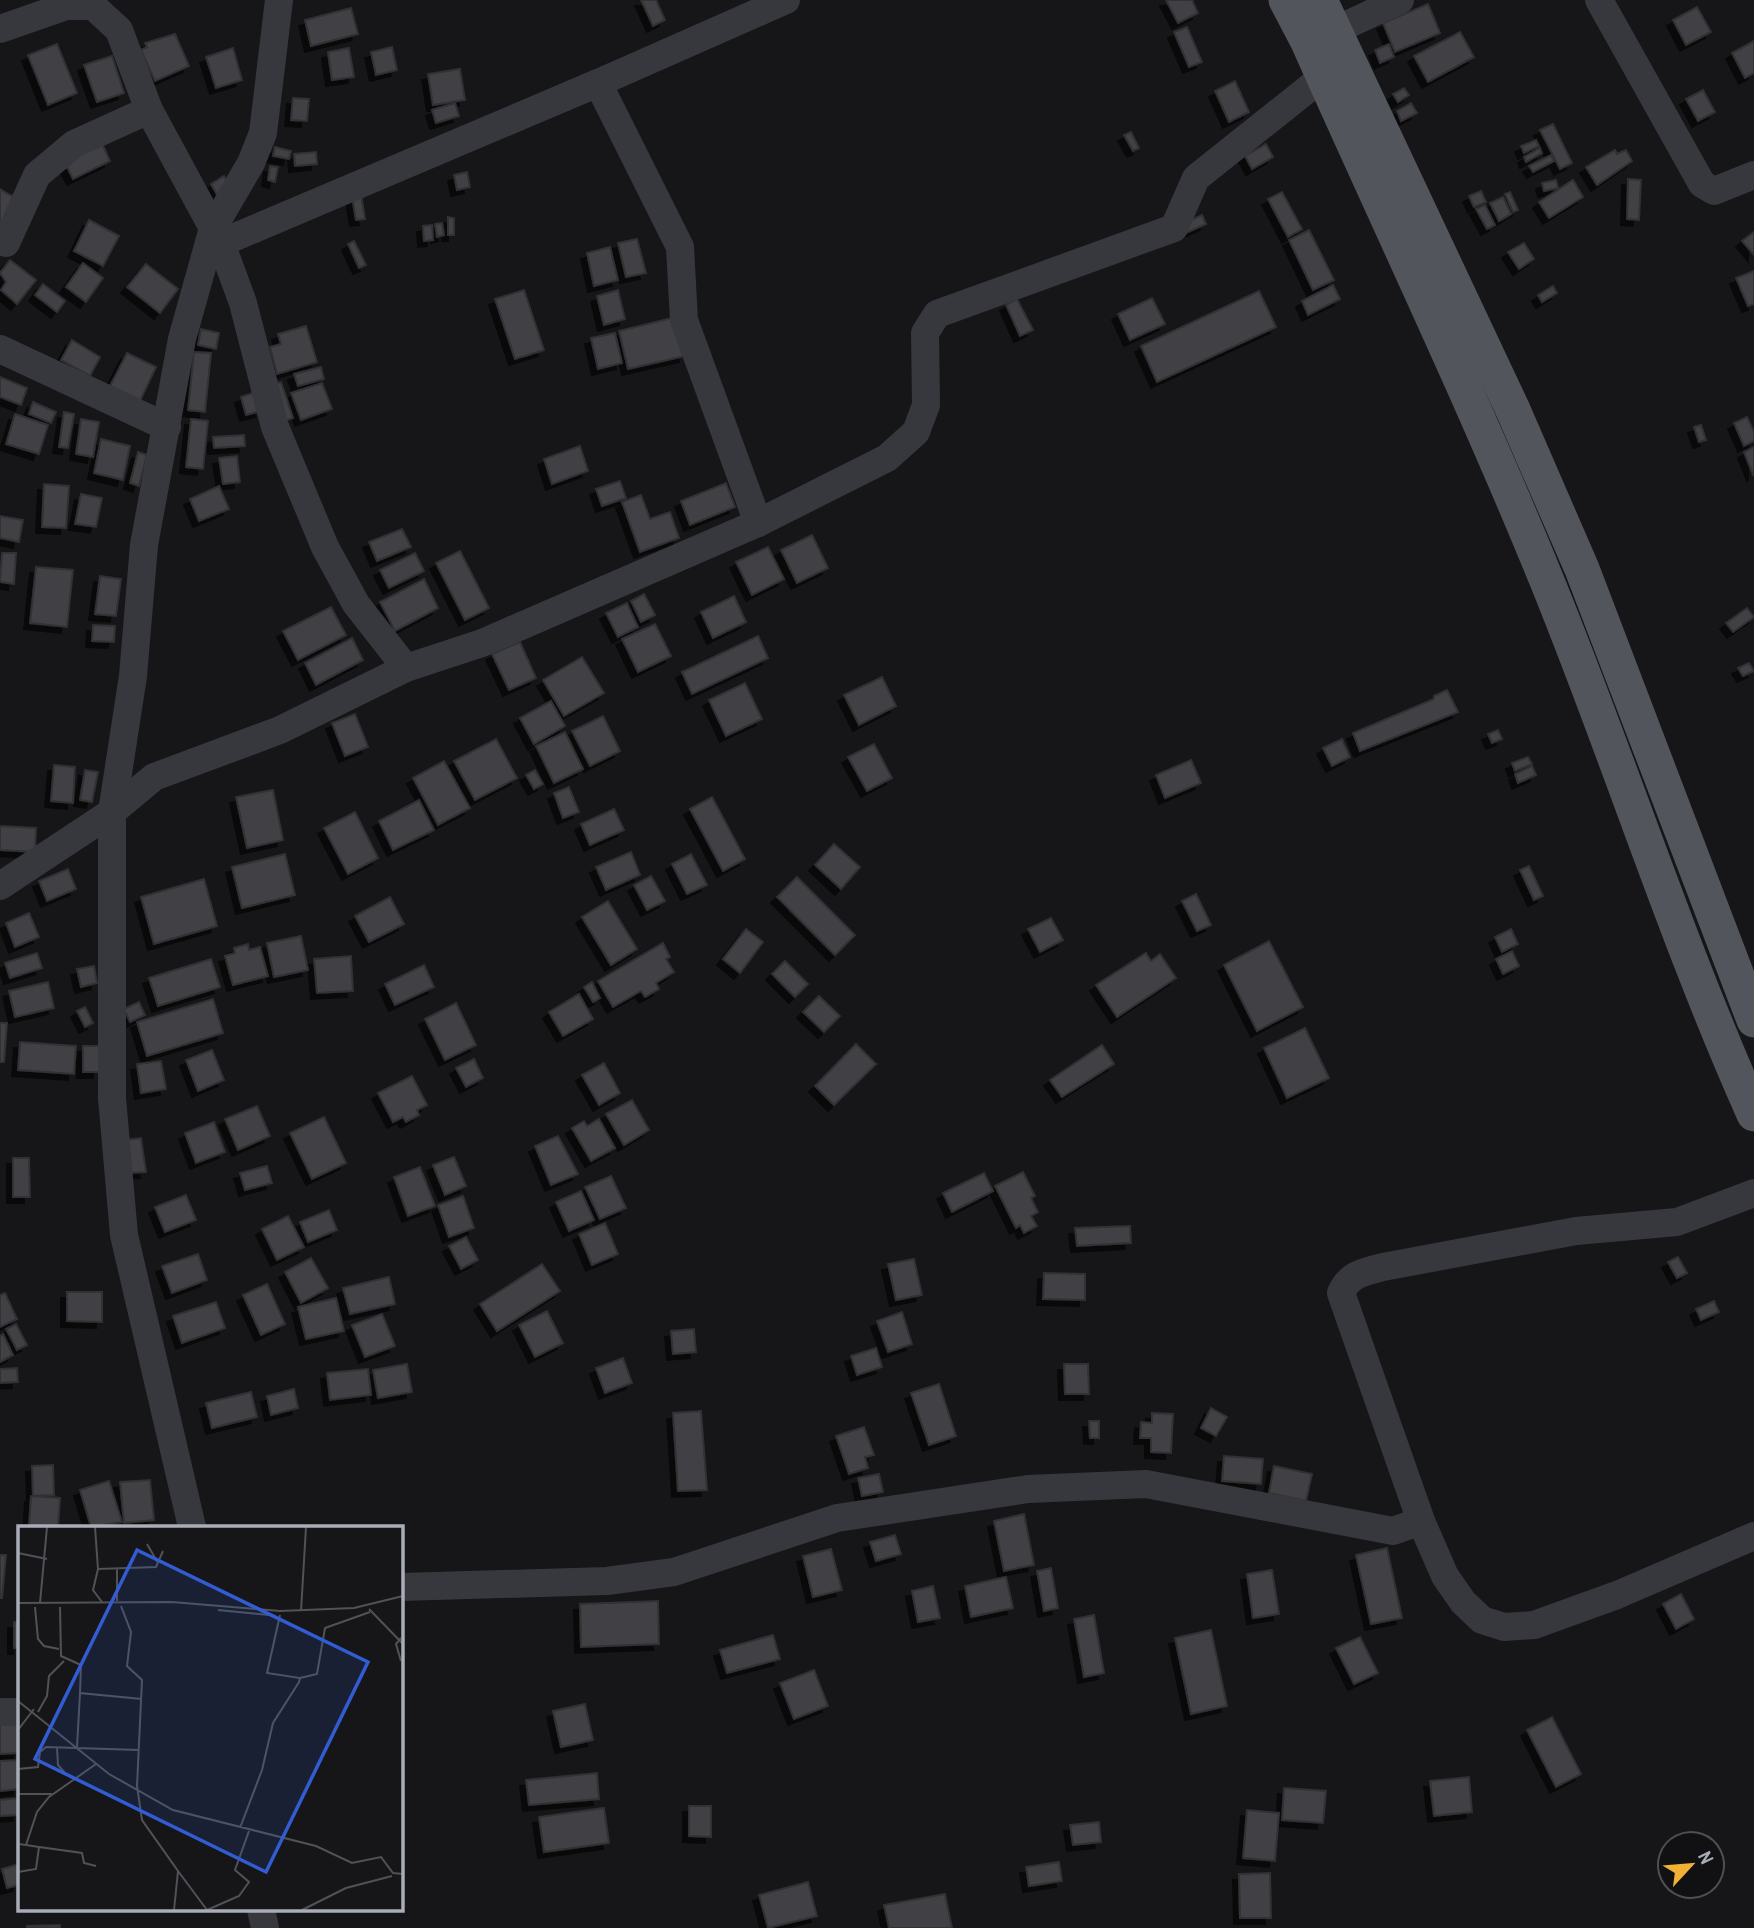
<svg xmlns="http://www.w3.org/2000/svg" width="1754" height="1928" font-family="'Archivo Narrow',sans-serif">
<style>
.building{fill:#404145;stroke:#303034;stroke-width:2;filter:url(#shadow)}
.lines{fill:none;stroke-linecap:round;stroke-linejoin:round}
.minor{stroke:#37383d;stroke-width:28}
.major{stroke:#53555c;stroke-width:35}
.inset-road{fill:none;stroke:#505258;stroke-width:2}
.view{fill:#325cd3;fill-opacity:0.15;stroke:#325cd3;stroke-width:3.5}
.inset-edge{fill:none;stroke:#a8adb8;stroke-width:3.5}
</style>
<defs>
<filter id="shadow"><feDropShadow dx="-6" dy="6" stdDeviation="0" flood-color="#0009"/></filter>
</defs>
<rect width="100%" height="100%" fill="#161618"/>
<g class="building">
<path d="M641 0H656L665 20 653 26Z"/>
<path d="M1166 0H1192L1198 13 1178 23Z"/>
<path d="M1428 4 1440 33 1395 52 1383 23Z"/>
<path d="M1697 7 1711 32 1686 45 1673 20Z"/>
<path d="M351 8 358 34 311 46 305 20Z"/>
<path d="M1187 27 1202 62 1189 67 1174 32Z"/>
<path d="M1460 32 1474 57 1428 82 1414 56Z"/>
<path d="M175 34 189 66 155 81 141 50 147 47 145 43Z"/>
<path d="M1754 41V73L1745 78 1732 53Z"/>
<path d="M57 44 77 93 48 105 28 55Z"/>
<path d="M1389 44 1394 57 1380 63 1375 50Z"/>
<path d="M392 47 397 70 376 75 371 52Z"/>
<path d="M233 48 242 80 216 88 206 57Z"/>
<path d="M349 48 354 77 332 80 328 52Z"/>
<path d="M112 56 124 93 97 102 84 65Z"/>
<path d="M460 69 465 100 433 105 428 74Z"/>
<path d="M1235 81 1249 112 1229 122 1215 91Z"/>
<path d="M1404 88 1409 95 1398 102 1393 94Z"/>
<path d="M1703 90 1715 112 1698 121 1686 99Z"/>
<path d="M293 98 309 99 307 121 291 120Z"/>
<path d="M455 103 459 116 436 123 432 110Z"/>
<path d="M1411 103 1417 113 1401 121 1397 111Z"/>
<path d="M1553 124 1572 163 1560 169 1540 130Z"/>
<path d="M1131 132 1139 148 1133 151 1124 135Z"/>
<path d="M100 139 110 161 73 179 62 157Z"/>
<path d="M1536 140 1539 146 1524 153 1521 146Z"/>
<path d="M1266 144 1273 157 1252 169 1245 156Z"/>
<path d="M275 147 291 151 289 159 273 156Z"/>
<path d="M1540 148 1542 153 1526 162 1524 157Z"/>
<path d="M1615 150 1617 154 1626 150 1632 161 1597 185 1586 167Z"/>
<path d="M316 152 317 164 295 166 294 154Z"/>
<path d="M1551 155 1554 161 1533 172 1529 166Z"/>
<path d="M270 166 278 167 275 182 268 180Z"/>
<path d="M467 172 470 187 457 190 454 175Z"/>
<path d="M224 176 233 192 220 200 211 184Z"/>
<path d="M1628 179 1641 180 1639 220 1627 219Z"/>
<path d="M1556 180 1558 188 1544 191 1542 183Z"/>
<path d="M1573 180 1583 197 1549 218 1539 202Z"/>
<path d="M0 189 22 202 0 238Z"/>
<path d="M1481 191 1486 202 1474 207 1469 196Z"/>
<path d="M1282 192 1302 229 1288 237 1268 199Z"/>
<path d="M1510 192 1518 210 1513 212 1505 194Z"/>
<path d="M361 194 365 219 356 220 352 196Z"/>
<path d="M1503 197 1511 214 1499 221 1490 203Z"/>
<path d="M1485 205 1495 225 1487 229 1476 209Z"/>
<path d="M1202 215 1206 224 1184 234 1180 225Z"/>
<path d="M448 217 454 218V235H448Z"/>
<path d="M89 220 119 236 103 266 74 251Z"/>
<path d="M442 223 444 235 437 237 435 224Z"/>
<path d="M432 225 433 240 424 241 423 226Z"/>
<path d="M1309 230 1334 280 1313 290 1289 240Z"/>
<path d="M1754 232V255L1742 241Z"/>
<path d="M637 239 646 273 626 277 618 243Z"/>
<path d="M354 241 366 265 359 268 348 244Z"/>
<path d="M1524 243 1534 259 1519 269 1508 252Z"/>
<path d="M610 247 618 280 594 286 587 253Z"/>
<path d="M10 260 36 280 17 304 1 290 6 282 0 273Z"/>
<path d="M83 263 103 278 86 302 66 287Z"/>
<path d="M146 264 178 289 160 313 127 287Z"/>
<path d="M1754 271V304L1748 306 1736 278Z"/>
<path d="M43 284 65 301 57 312 35 295Z"/>
<path d="M1333 285 1340 299 1308 315 1302 301Z"/>
<path d="M1553 286 1557 293 1542 302 1538 295Z"/>
<path d="M524 290 544 350 515 359 495 299Z"/>
<path d="M618 290 625 319 604 325 597 296Z"/>
<path d="M1259 291 1276 327 1157 382 1141 346Z"/>
<path d="M1152 298 1165 324 1130 340 1118 314Z"/>
<path d="M1017 299 1033 330 1020 336 1006 305Z"/>
<path d="M676 317 685 356 628 369 619 331Z"/>
<path d="M306 326 317 362 277 374 270 347 281 344 278 334Z"/>
<path d="M201 329 219 333 216 349 198 345Z"/>
<path d="M615 333 622 363 598 369 591 338Z"/>
<path d="M72 340 100 357 90 376 61 360Z"/>
<path d="M194 352 211 353 205 412 188 410Z"/>
<path d="M127 353 156 367 140 401 110 386Z"/>
<path d="M321 367 324 379 298 386 294 374Z"/>
<path d="M0 377 27 388 21 405 0 397Z"/>
<path d="M281 382 293 418 282 422 269 386Z"/>
<path d="M322 383 332 409 301 420 291 393Z"/>
<path d="M256 392 261 411 246 415 241 397Z"/>
<path d="M33 402 56 412 51 423 29 414Z"/>
<path d="M64 412 74 414 68 448 59 447Z"/>
<path d="M15 414 48 425 39 454 6 444Z"/>
<path d="M1747 417 1754 432V441L1744 446 1734 423Z"/>
<path d="M81 419 99 422 93 457 76 454Z"/>
<path d="M191 419 208 421 203 469 186 467Z"/>
<path d="M1701 425 1706 440 1699 442 1694 427Z"/>
<path d="M244 435 245 446 214 448 213 437Z"/>
<path d="M101 439 130 446 123 480 94 473Z"/>
<path d="M580 446 588 471 552 484 544 459Z"/>
<path d="M1754 447V474L1753 475 1744 452Z"/>
<path d="M138 452 147 455 139 486 130 483Z"/>
<path d="M237 456 240 482 223 484 219 458Z"/>
<path d="M620 481 626 498 602 506 596 489Z"/>
<path d="M726 483 735 507 690 525 681 501Z"/>
<path d="M44 484 69 486 66 528 42 527Z"/>
<path d="M219 486 229 509 199 521 190 499Z"/>
<path d="M81 494 102 498 96 527 75 524Z"/>
<path d="M641 495 650 519 670 512 679 538 640 552 622 502Z"/>
<path d="M0 516 23 520 19 542 0 538Z"/>
<path d="M402 529 411 547 377 561 369 542Z"/>
<path d="M812 535 828 568 797 583 781 550Z"/>
<path d="M768 547 784 579 752 595 736 562Z"/>
<path d="M460 551 489 608 465 620 436 563Z"/>
<path d="M2 553H16L14 584 0 582Z"/>
<path d="M415 553 424 571 389 588 380 570Z"/>
<path d="M36 567 73 570 67 627 30 623Z"/>
<path d="M100 576 121 579 116 616 95 614Z"/>
<path d="M424 579 438 608 395 631 380 602Z"/>
<path d="M644 594 655 615 641 622 631 601Z"/>
<path d="M734 596 746 622 713 638 701 612Z"/>
<path d="M627 603 638 627 618 637 606 613Z"/>
<path d="M331 607 346 635 298 660 283 631Z"/>
<path d="M1747 608 1754 617 1733 632 1726 623Z"/>
<path d="M655 624 671 656 638 672 622 639Z"/>
<path d="M93 625 115 626 114 642 92 641Z"/>
<path d="M758 636 768 658 692 694 682 672Z"/>
<path d="M352 638 363 660 316 685 305 663Z"/>
<path d="M520 642 536 678 509 690 492 654Z"/>
<path d="M582 657 604 693 564 716 543 680Z"/>
<path d="M1749 663 1754 671 1743 676 1738 668Z"/>
<path d="M882 677 896 706 859 725 844 695Z"/>
<path d="M745 683 762 719 726 736 709 700Z"/>
<path d="M1447 690 1458 712 1360 751 1353 733 1434 699V696Z"/>
<path d="M551 701 565 726 534 744 520 718Z"/>
<path d="M355 714 368 747 345 756 332 723Z"/>
<path d="M603 716 620 751 590 766 572 731Z"/>
<path d="M1498 730 1502 739 1492 743 1488 734Z"/>
<path d="M565 732 583 769 554 783 536 746Z"/>
<path d="M496 739 517 778 475 800 454 761Z"/>
<path d="M1342 739 1350 757 1332 766 1323 748Z"/>
<path d="M874 744 892 778 867 791 848 757Z"/>
<path d="M1528 757 1532 764 1515 771 1512 763Z"/>
<path d="M1191 760 1201 783 1165 798 1156 775Z"/>
<path d="M444 761 470 808 438 825 413 778Z"/>
<path d="M54 765 75 767 73 803 51 801Z"/>
<path d="M1532 766 1536 775 1518 783 1515 774Z"/>
<path d="M85 770 98 772 92 802 80 800Z"/>
<path d="M535 770 543 784 534 789 526 775Z"/>
<path d="M569 787 579 812 563 818 554 793Z"/>
<path d="M273 790 283 840 247 848 236 797Z"/>
<path d="M712 797 745 859 723 871 690 809Z"/>
<path d="M419 800 434 830 393 850 379 821Z"/>
<path d="M614 809 624 830 590 845 581 824Z"/>
<path d="M355 812 378 858 348 874 324 828Z"/>
<path d="M0 826 36 828 35 852 0 850Z"/>
<path d="M834 844 860 867 841 889 815 865Z"/>
<path d="M631 852 640 875 606 890 596 867Z"/>
<path d="M285 854 295 895 242 908 232 867Z"/>
<path d="M691 854 707 885 687 894 672 864Z"/>
<path d="M1529 866 1543 896 1534 900 1520 870Z"/>
<path d="M68 869 76 889 47 901 39 881Z"/>
<path d="M651 876 665 901 647 910 634 885Z"/>
<path d="M797 877 855 935 835 955 777 897Z"/>
<path d="M204 879 217 926 154 944 141 897Z"/>
<path d="M1196 894 1211 925 1197 931 1182 901Z"/>
<path d="M390 897 404 924 369 942 355 916Z"/>
<path d="M608 901 637 949 611 965 582 917Z"/>
<path d="M29 913 39 937 15 947 6 923Z"/>
<path d="M1051 918 1063 940 1040 952 1028 929Z"/>
<path d="M746 929 763 942 740 973 723 959Z"/>
<path d="M1511 929 1518 944 1502 952 1495 937Z"/>
<path d="M301 936 308 970 274 977 267 943Z"/>
<path d="M1269 941 1303 1007 1257 1031 1224 965Z"/>
<path d="M663 943 670 957 666 959 674 972 656 983 659 989 645 997 641 991 613 1007 598 981Z"/>
<path d="M248 944 249 950 260 947 268 976 233 985 225 956 235 953 234 948Z"/>
<path d="M1512 951 1519 966 1503 974 1496 959Z"/>
<path d="M37 953 42 968 10 978 5 963Z"/>
<path d="M1146 953 1151 961 1160 954 1176 978 1117 1017 1096 985Z"/>
<path d="M351 956 353 991 317 993 314 959Z"/>
<path d="M211 959 220 987 158 1006 149 978Z"/>
<path d="M785 961 808 984 795 997 772 974Z"/>
<path d="M424 965 434 987 395 1005 385 984Z"/>
<path d="M94 966 97 983 81 987 77 969Z"/>
<path d="M48 982 54 1008 15 1017 9 991Z"/>
<path d="M592 982 600 998 593 1002 584 987Z"/>
<path d="M579 994 593 1019 563 1036 549 1012Z"/>
<path d="M819 996 840 1016 824 1032 803 1012Z"/>
<path d="M213 999 223 1033 147 1056 137 1022Z"/>
<path d="M139 1002 145 1015 130 1022 124 1009Z"/>
<path d="M456 1003 476 1045 445 1060 425 1019Z"/>
<path d="M85 1007 93 1023 85 1027 77 1011Z"/>
<path d="M0 1023H7L4 1062H0Z"/>
<path d="M1305 1028 1329 1078 1287 1098 1264 1048Z"/>
<path d="M20 1042 76 1046 74 1074 18 1070Z"/>
<path d="M856 1044 876 1064 834 1105 815 1086Z"/>
<path d="M1102 1045 1114 1064 1062 1097 1050 1080Z"/>
<rect x="83" y="1046" width="16" height="26"/>
<path d="M212 1050 224 1080 198 1091 186 1060Z"/>
<path d="M474 1059 483 1078 466 1087 456 1068Z"/>
<path d="M161 1061 166 1089 141 1093 137 1064Z"/>
<path d="M604 1063 620 1093 599 1105 582 1075Z"/>
<path d="M412 1076 427 1105 417 1110 419 1115 406 1122 403 1117 393 1122 378 1093Z"/>
<path d="M632 1100 649 1130 624 1145 606 1114Z"/>
<path d="M257 1106 270 1136 238 1150 225 1119Z"/>
<path d="M324 1117 346 1163 312 1179 290 1133Z"/>
<path d="M599 1119 615 1148 591 1161 572 1128 584 1121 587 1126Z"/>
<path d="M214 1122 225 1152 196 1163 185 1133Z"/>
<path d="M558 1136 578 1174 551 1185 535 1146Z"/>
<path d="M141 1138 146 1172 129 1173 125 1140Z"/>
<path d="M454 1157 466 1186 445 1195 433 1165Z"/>
<path d="M13 1158H29L30 1197H13Z"/>
<path d="M267 1166 272 1183 245 1190 240 1173Z"/>
<path d="M420 1167 435 1206 408 1216 394 1177Z"/>
<path d="M1023 1172 1035 1196 1031 1198 1038 1212 1031 1216 1037 1226 1024 1233 1020 1225 1016 1228 995 1186Z"/>
<path d="M984 1173 993 1191 952 1212 943 1193Z"/>
<path d="M611 1176 626 1208 600 1219 585 1187Z"/>
<path d="M581 1191 594 1220 569 1231 556 1202Z"/>
<path d="M186 1195 196 1220 165 1232 155 1207Z"/>
<path d="M463 1196 474 1228 449 1237 438 1205Z"/>
<path d="M329 1210 337 1230 308 1242 300 1222Z"/>
<path d="M288 1216 304 1247 277 1260 262 1229Z"/>
<path d="M605 1223 618 1254 592 1265 579 1234Z"/>
<path d="M1130 1226 1131 1243 1077 1246 1075 1228Z"/>
<path d="M466 1237 478 1260 461 1269 449 1246Z"/>
<path d="M198 1254 207 1280 172 1293 162 1266Z"/>
<path d="M1678 1257 1687 1273 1677 1278 1668 1262Z"/>
<path d="M311 1258 328 1288 301 1303 285 1272Z"/>
<path d="M914 1259 922 1295 896 1300 888 1264Z"/>
<path d="M542 1264 560 1291 497 1331 480 1304Z"/>
<path d="M1044 1273 1085 1274V1300L1043 1299Z"/>
<path d="M389 1277 395 1304 350 1314 343 1288Z"/>
<path d="M267 1284 285 1324 261 1335 243 1295Z"/>
<path d="M67 1292H102V1322L67 1321Z"/>
<path d="M5 1293 17 1319 0 1327V1295Z"/>
<path d="M336 1298 344 1331 306 1339 298 1307Z"/>
<path d="M1714 1301 1719 1312 1701 1320 1696 1309Z"/>
<path d="M216 1302 225 1328 182 1343 173 1316Z"/>
<path d="M547 1311 563 1343 535 1357 519 1325Z"/>
<path d="M902 1312 912 1344 888 1352 877 1321Z"/>
<path d="M382 1314 395 1346 365 1357 352 1325Z"/>
<path d="M16 1324 27 1345 17 1350 6 1329Z"/>
<path d="M694 1329 696 1352 673 1354 671 1331Z"/>
<path d="M3 1334 13 1355 0 1362V1336Z"/>
<path d="M876 1348 882 1367 857 1375 851 1356Z"/>
<path d="M623 1358 632 1383 605 1393 596 1368Z"/>
<path d="M407 1364 412 1392 378 1398 373 1370Z"/>
<path d="M1064 1364H1088L1089 1394H1065Z"/>
<path d="M17 1368 18 1382 0 1383V1369Z"/>
<path d="M368 1369 371 1395 330 1400 327 1373Z"/>
<path d="M939 1384 956 1436 929 1445 911 1393Z"/>
<path d="M294 1389 298 1408 271 1415 267 1396Z"/>
<path d="M251 1392 257 1417 212 1428 206 1403Z"/>
<path d="M1211 1408 1227 1417 1216 1436 1201 1428Z"/>
<path d="M701 1411 707 1490 678 1491 673 1413Z"/>
<path d="M1152 1413 1173 1414 1171 1453 1151 1452V1438H1140L1141 1422 1152 1423Z"/>
<path d="M1089 1421H1099V1438H1090Z"/>
<path d="M864 1427 874 1455 865 1457 868 1468 849 1474 836 1436Z"/>
<path d="M1224 1456 1263 1459 1261 1484 1222 1481Z"/>
<path d="M53 1465 54 1495 33 1496 32 1466Z"/>
<path d="M1274 1466 1312 1474 1306 1501 1269 1493Z"/>
<path d="M879 1474 883 1492 862 1496 858 1478Z"/>
<path d="M150 1480 154 1520 124 1523 120 1482Z"/>
<path d="M109 1481 122 1522 91 1527 80 1490Z"/>
<path d="M31 1496 60 1498 58 1527H29Z"/>
<path d="M1024 1514 1034 1565 1004 1571 994 1521Z"/>
<path d="M895 1535 901 1554 876 1561 870 1542Z"/>
<path d="M1387 1548 1402 1618 1371 1624 1356 1555Z"/>
<path d="M831 1549 842 1590 813 1597 803 1556Z"/>
<path d="M0 1555H6L2 1598H0Z"/>
<path d="M1051 1568 1058 1608 1044 1611 1037 1571Z"/>
<path d="M1272 1570 1279 1614 1253 1618 1247 1574Z"/>
<path d="M1006 1577 1013 1608 971 1617 965 1586Z"/>
<path d="M933 1586 940 1618 918 1622 912 1591Z"/>
<path d="M1681 1594 1694 1619 1676 1629 1663 1604Z"/>
<path d="M658 1601 659 1644 581 1647 580 1604Z"/>
<path d="M1094 1615 1104 1673 1084 1677 1074 1619Z"/>
<rect x="14" y="1622" width="5" height="26"/>
<path d="M1211 1630 1227 1706 1191 1714 1175 1638Z"/>
<path d="M773 1635 780 1659 727 1673 720 1650Z"/>
<path d="M1360 1637 1378 1673 1354 1684 1336 1648Z"/>
<path d="M814 1670 828 1706 794 1719 780 1683Z"/>
<path d="M585 1704 593 1740 561 1747 553 1711Z"/>
<path d="M1552 1717 1581 1774 1556 1787 1527 1730Z"/>
<path d="M19 1723V1753L0 1754V1724Z"/>
<path d="M19 1760V1789L0 1791V1761Z"/>
<path d="M597 1773 599 1799 529 1805 526 1780Z"/>
<path d="M1469 1777 1472 1812 1434 1816 1430 1781Z"/>
<path d="M1284 1788 1326 1791 1323 1823 1282 1820Z"/>
<path d="M19 1798V1815L0 1816V1800Z"/>
<path d="M689 1806H711V1837L689 1836Z"/>
<path d="M604 1808 609 1843 544 1852 539 1817Z"/>
<path d="M1247 1810 1279 1813 1275 1861 1243 1858Z"/>
<path d="M1099 1822 1101 1842 1073 1845 1070 1825Z"/>
<path d="M1059 1862 1062 1881 1029 1886 1026 1867Z"/>
<path d="M19 1864V1885L7 1888 2 1869Z"/>
<path d="M1270 1873 1271 1918H1240L1239 1874Z"/>
<path d="M808 1882 817 1916 768 1928 759 1895Z"/>
<path d="M945 1894 952 1928H889L884 1905Z"/>
<path d="M60 1925V1928H27V1926Z"/>
</g>
<g class="lines">
<g class="minor">
<path d="M1599 0 1702 184 1714 191 1754 175"/>
<path d="M0 29 66 6H93L119 30 149 110 221 243 243 303 275 427 325 547 356 604 406 668"/>
<path d="M1336 30 1400 0"/>
<path d="M6 243 37 175 74 144 149 110"/>
<path d="M221 243 598 83"/>
<path d="M0 349 167 427"/>
<path d="M758 523 684 320 680 247 598 83 786 0"/>
<path d="M0 886 112 812 154 777 280 730 406 668 482 643 758 523 887 458 916 432 926 405 925 333 937 314 1174 228 1196 178 1324 76"/>
<path d="M1421 1521 1445 1576 1463 1602 1482 1620 1504 1627 1534 1625 1617 1595 1754 1536"/>
<path d="M192 1527 124 1235 112 1098V812L133 676 144 545 182 339 213 228 251 163 263 133 279 0"/>
<path d="M401 1587 607 1581 674 1572 837 1518 1028 1489 1146 1484 1393 1531 1421 1521 1341 1293C1349 1274 1364 1272 1383 1267L1576 1231 1677 1222 1754 1193"/>
<path d="M0 1712H19"/>
<path d="M261 1909 265 1928"/>
</g>
<g class="major">
<path d="M1286 0 1308 42C1388 222 1473 399 1547 581 1619 758 1676 940 1754 1114"/>
<path d="M1320 0 1513 410 1582 569 1754 1020"/>
</g>
</g>
<g transform="translate(18 1526)">
<rect width="385" height="385" fill="#161618"/>
<path class="inset-road" d="M77 1 80 43 138 41 145 25M129 18 140 37M0 27 29 33M80 43 75 64 84 76M99 75V43M0 77 154 76 262 85 336 82 385 70M22 77 29 1M103 80 113 106 109 140 124 154 119 260 124 294 160 345 156 384M17 81 20 113 26 120 41 123M42 81 43 130 63 139 62 167 124 173M351 83 385 118M200 84 251 89M283 85 288 1M383 135 378 118 383 112M282 152 299 148 307 102 352 86M0 175 91 248 155 284 298 320 334 337 363 331 375 347 385 348M20 186 29 170 31 150 46 135M0 204 16 183M59 221 62 167M39 222 40 239 47 247M0 243 20 241 22 226 28 221 121 224M0 268H34M222 302 244 244 255 197 281 156 282 152 249 147 262 89M0 318 8 319 19 286 31 271 78 238M21 321 64 327 66 337 78 340M160 345 189 384M0 346 18 343 21 321 8 319M189 384 221 370 231 356 217 344 231 305M284 384 328 362 374 350"/>
<path class="view" d="M119 24 350 136 248 346 17 233Z"/>
<rect width="385" height="385" class="inset-edge"/>
</g>
<g transform="translate(1691 1865) rotate(64)"><circle r="33" fill="#111113" stroke="#4d4f55" stroke-width="2"/>
<path d="M0-5L12 26L0 18L-12 26Z" fill="#f2b134"/>
<text y="-10" font-size="19" font-weight="bold" text-anchor="middle" fill="#a8adb8">N</text>
</g>
</svg>
